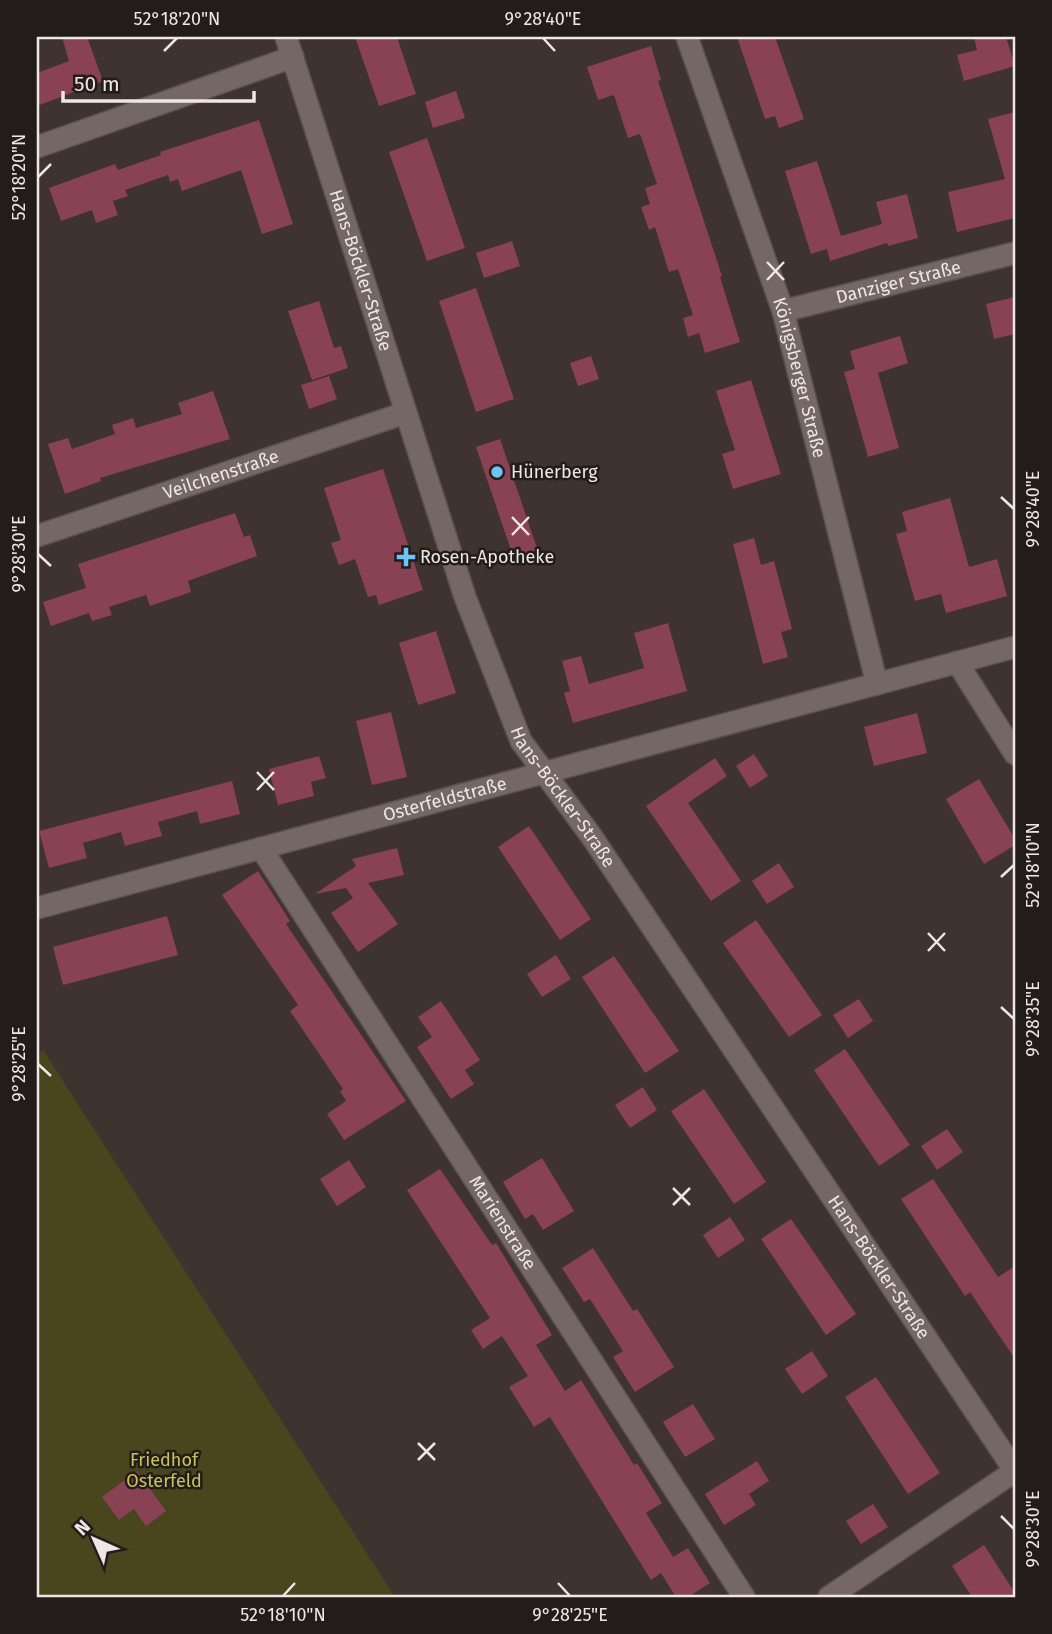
<svg xmlns="http://www.w3.org/2000/svg" width="1052" height="1634" font-family="'Fira Sans',sans-serif">
<style>
.green{fill:#49451c}
.building{fill:#884253}
.lines{fill:none;stroke-linecap:round;stroke-linejoin:round}
.minor-casing{stroke:#5a504d;stroke-width:24}
.minor{stroke:#756763;stroke-width:21}
.ticks{fill:none;stroke:#efe7e5;stroke-width:2.5}
.poi-dot{fill:#6fc2f4;stroke:#221c1b;stroke-width:2.5}
.labels{text-anchor:middle;dominant-baseline:central;stroke-width:5;stroke-linejoin:round;paint-order:stroke}
.street-label{font-size:18px;fill:#efe7e5;stroke:#221c1b}
.poi-label{font-size:18px;fill:#efe7e5;stroke:#221c1b;text-anchor:start}
.park-label{font-size:18px;fill:#cdc259;stroke:#221c1b}
.neatline{fill:none;stroke:#efe7e5;stroke-width:2.5}
.ticks-label{font-size:18px;text-anchor:middle;fill:#efe7e5}
</style>
<rect width="100%" height="100%" fill="#3f332f"/>
<path class="green" d="M43 1050 395 1597H37V1055Z"/>
<g class="building">
<path d="M62 37H87L103 81 37 106V73L69 61Z"/>
<path d="M355 37H397L416 94 379 106Z"/>
<path d="M737 37H775L804 119 779 128 775 116 765 119Z"/>
<path d="M974 37H1006L1015 66 964 81 957 55 977 50Z"/>
<path d="M651 46 661 80 658 81 722 276 720 277 740 342 705 353 699 333 688 337 683 318 693 315 678 269 669 272 655 227 649 230 641 207 650 204 645 188 657 184 640 134 628 138 614 95 598 100 587 67Z"/>
<path d="M456 91 465 118 433 128 425 102Z"/>
<path d="M1015 112V218L957 232 948 192 1005 179 988 119Z"/>
<path d="M259 120 293 224 262 234 241 170 182 191 178 179 170 182 168 175 125 190 128 196 113 201 118 215 96 223 92 210 61 221 49 188 115 164 118 170 161 155 160 152Z"/>
<path d="M427 138 465 248 427 261 389 152Z"/>
<path d="M817 161 841 236 882 224 876 202 907 194 918 238 888 246 887 243 830 261 827 249 811 254 785 171Z"/>
<path d="M512 241 520 266 484 278 476 253Z"/>
<path d="M476 288 514 399 476 412 439 301Z"/>
<path d="M1015 297V334L994 339 986 304Z"/>
<path d="M319 301 334 348 341 346 348 368 312 380 288 311Z"/>
<path d="M900 336 908 363 878 373 899 448 868 457 844 372 855 369 850 351Z"/>
<path d="M591 356 599 379 578 386 570 363Z"/>
<path d="M329 376 337 399 309 409 301 385Z"/>
<path d="M751 380 781 474 733 489 722 454 735 450 716 391Z"/>
<path d="M213 391 230 439 100 478 101 481 65 494 48 444 68 438 72 449 115 434 112 425 133 418 136 428 182 414 178 403Z"/>
<path d="M500 439 539 554 515 562 476 447Z"/>
<path d="M383 469 423 590 379 605 376 595 368 597 355 559 339 565 331 543 341 540 324 488Z"/>
<path d="M950 498 969 567 997 559 1007 596 946 613 941 594 915 601 896 534 907 531 902 512Z"/>
<path d="M235 513 244 537 250 535 257 556 188 581 191 592 150 606 146 595 109 607 112 615 92 621 89 613 51 626 43 602 86 588 78 564Z"/>
<path d="M754 538 761 565 774 561 792 629 781 632 788 657 763 664 733 544Z"/>
<path d="M668 623 687 691 573 723 564 693 570 691 562 661 581 656 589 684 644 668 634 633Z"/>
<path d="M436 631 456 693 418 705 399 643Z"/>
<path d="M391 712 407 777 372 785 356 721Z"/>
<path d="M917 713 927 753 874 766 864 727Z"/>
<path d="M754 754 768 776 750 788 736 766Z"/>
<path d="M319 756 326 778 311 782 314 796 278 805 269 769Z"/>
<path d="M715 758 727 776 688 803 741 881 711 901 646 806Z"/>
<path d="M979 779 1015 839V845L984 864 946 799Z"/>
<path d="M232 781 240 814 200 824 197 811 158 822 162 836 125 846 121 832 83 843 87 858 49 868 39 831Z"/>
<path d="M529 826 591 919 560 940 498 847Z"/>
<path d="M397 848 404 875 368 883 398 924 358 952 331 913 353 898 346 888 315 894 356 866 352 859Z"/>
<path d="M779 863 794 887 767 904 752 881Z"/>
<path d="M258 871 290 921 286 924 406 1101 344 1140 327 1114 346 1101 340 1091 343 1089 290 1011 298 1005 222 895Z"/>
<path d="M167 916 178 955 63 985 53 947Z"/>
<path d="M756 920 822 1015 789 1037 723 943Z"/>
<path d="M556 955 571 979 542 997 527 974Z"/>
<path d="M614 956 679 1051 645 1073 582 977Z"/>
<path d="M859 999 873 1021 848 1038 833 1015Z"/>
<path d="M441 1001 480 1060 465 1070 474 1084 451 1099 417 1047 432 1037 418 1017Z"/>
<path d="M845 1049 910 1145 879 1166 814 1070Z"/>
<path d="M643 1087 657 1110 630 1128 615 1105Z"/>
<path d="M704 1089 766 1182 734 1204 671 1111Z"/>
<path d="M947 1129 963 1152 937 1170 921 1146Z"/>
<path d="M542 1158 574 1211 543 1230 533 1214 525 1219 503 1182Z"/>
<path d="M349 1160 366 1187 337 1206 320 1179Z"/>
<path d="M440 1169 492 1245 496 1243 552 1335 536 1345 565 1391 581 1380 634 1465 637 1463 662 1503 646 1513 673 1557 688 1548 710 1583 688 1597H676L661 1573 651 1580 550 1417 534 1427 509 1387 528 1376 502 1336 483 1349 471 1330 490 1318 407 1190Z"/>
<path d="M933 1179 998 1277 1015 1266V1359L970 1292 965 1296 901 1199Z"/>
<path d="M730 1217 745 1240 718 1258 703 1235Z"/>
<path d="M791 1219 856 1314 826 1335 761 1239Z"/>
<path d="M593 1248 633 1311 637 1309 674 1367 635 1392 613 1357 623 1351 590 1299 584 1302 562 1268Z"/>
<path d="M812 1351 828 1376 802 1394 785 1369Z"/>
<path d="M876 1377 940 1473 908 1494 845 1397Z"/>
<path d="M693 1404 715 1439 685 1457 663 1422Z"/>
<path d="M757 1461 769 1481 749 1494 756 1505 724 1525 705 1494Z"/>
<path d="M137 1471 166 1511 146 1526 134 1509 119 1520 102 1497Z"/>
<path d="M873 1504 888 1527 861 1544 846 1521Z"/>
<path d="M984 1545 1015 1593V1597H972L952 1566Z"/>
</g>
<g class="lines">
<defs>
<g id="minor">
<path id="s1" d="M286 37 465 597 521 741 592 837 1015 1471"/>
<path id="s2" d="M687 37 783 311 877 684"/>
<path d="M37 147 293 57"/>
<path id="s3" d="M783 311 1015 253"/>
<path id="s4" d="M37 536 405 413"/>
<path d="M957 662 1015 754"/>
<path id="s5" d="M261 848 744 1597"/>
<path id="s6" d="M37 908 1015 647"/>
<path d="M829 1597 1015 1471"/>
</g>
</defs>
<use href="#minor" class="minor-casing"/>
<use href="#minor" class="minor"/>
</g>
<path class="ticks" d="M543 38 555 51M164 51 177 38M38 177 51 164M767 262 784 280M767 280 784 262M1001 497 1014 509M512 517 529 535M512 535 529 517M38 554 51 566M257 772 274 790M257 790 274 772M1001 877 1014 865M928 933 945 951M928 951 945 933M1001 1007 1014 1019M38 1064 51 1076M673 1188 690 1205M673 1205 690 1188M418 1443 435 1460M418 1460 435 1443M1001 1516 1014 1529M558 1583 570 1596M283 1596 295 1583"/>
<g class="poi-dot">
<circle cx="497" cy="472" r="7"/>
<path d="M402.5 546.5h7v7h7v7h-7v7h-7v-7h-7v-7h7z"/>
</g>
<g class="labels">
<g class="street-label">
<text stroke="none"><textPath href="#s1" startOffset="245">Hans-Böckler-Straße</textPath></text>
<text stroke="none"><textPath href="#s3" startOffset="119">Danziger Straße</textPath></text>
<text stroke="none"><textPath href="#s2" startOffset="359">Königsberger Straße</textPath></text>
<text stroke="none"><textPath href="#s4" startOffset="194">Veilchenstraße</textPath></text>
<text stroke="none"><textPath href="#s1" startOffset="812">Hans-Böckler-Straße</textPath></text>
<text stroke="none"><textPath href="#s6" startOffset="422">Osterfeldstraße</textPath></text>
<text stroke="none"><textPath href="#s5" startOffset="446">Marienstraße</textPath></text>
<text stroke="none"><textPath href="#s1" startOffset="1379">Hans-Böckler-Straße</textPath></text>
</g>
<g class="poi-label">
<text x="511" y="472">Hünerberg</text>
<text x="420" y="557">Rosen-Apotheke</text>
</g>
<g class="park-label">
<text x="164" y="1460">Friedhof<tspan x="164" dy="21">Osterfeld</tspan></text>
</g>
</g>
<rect width="1052" height="1634" fill="none" stroke="#221c1b" stroke-width="77"/>
<g transform="translate(94 1539) rotate(315)" stroke="#221c1b" stroke-width="5" paint-order="stroke">
<path d="M0-5L12 26L0 18L-12 26Z" fill="#efe7e5"/>
<text y="-10" font-size="19" font-weight="bold" text-anchor="middle" fill="#efe7e5">N</text>
</g>
<path d="M63 91v10h191v-10" fill="none" stroke="#efe7e5" stroke-width="3.5"/>
<text x="74" y="91" font-size="21" fill="#efe7e5" stroke="#221c1b" stroke-width="5" paint-order="stroke">50 m</text>
<rect x="38" y="38" width="976" height="1558" class="neatline"/>
<g class="ticks-label">
<text x="177" y="25">52°18'20"N</text>
<text x="543" y="25">9°28'40"E</text>
<text transform="translate(19 177) rotate(-90)" y="6">52°18'20"N</text>
<text transform="translate(1033 509) rotate(-90)" y="6">9°28'40"E</text>
<text transform="translate(19 554) rotate(-90)" y="6">9°28'30"E</text>
<text transform="translate(1033 865) rotate(-90)" y="6">52°18'10"N</text>
<text transform="translate(1033 1019) rotate(-90)" y="6">9°28'35"E</text>
<text transform="translate(19 1064) rotate(-90)" y="6">9°28'25"E</text>
<text transform="translate(1033 1529) rotate(-90)" y="6">9°28'30"E</text>
<text x="283" y="1621">52°18'10"N</text>
<text x="570" y="1621">9°28'25"E</text>
</g>
</svg>
